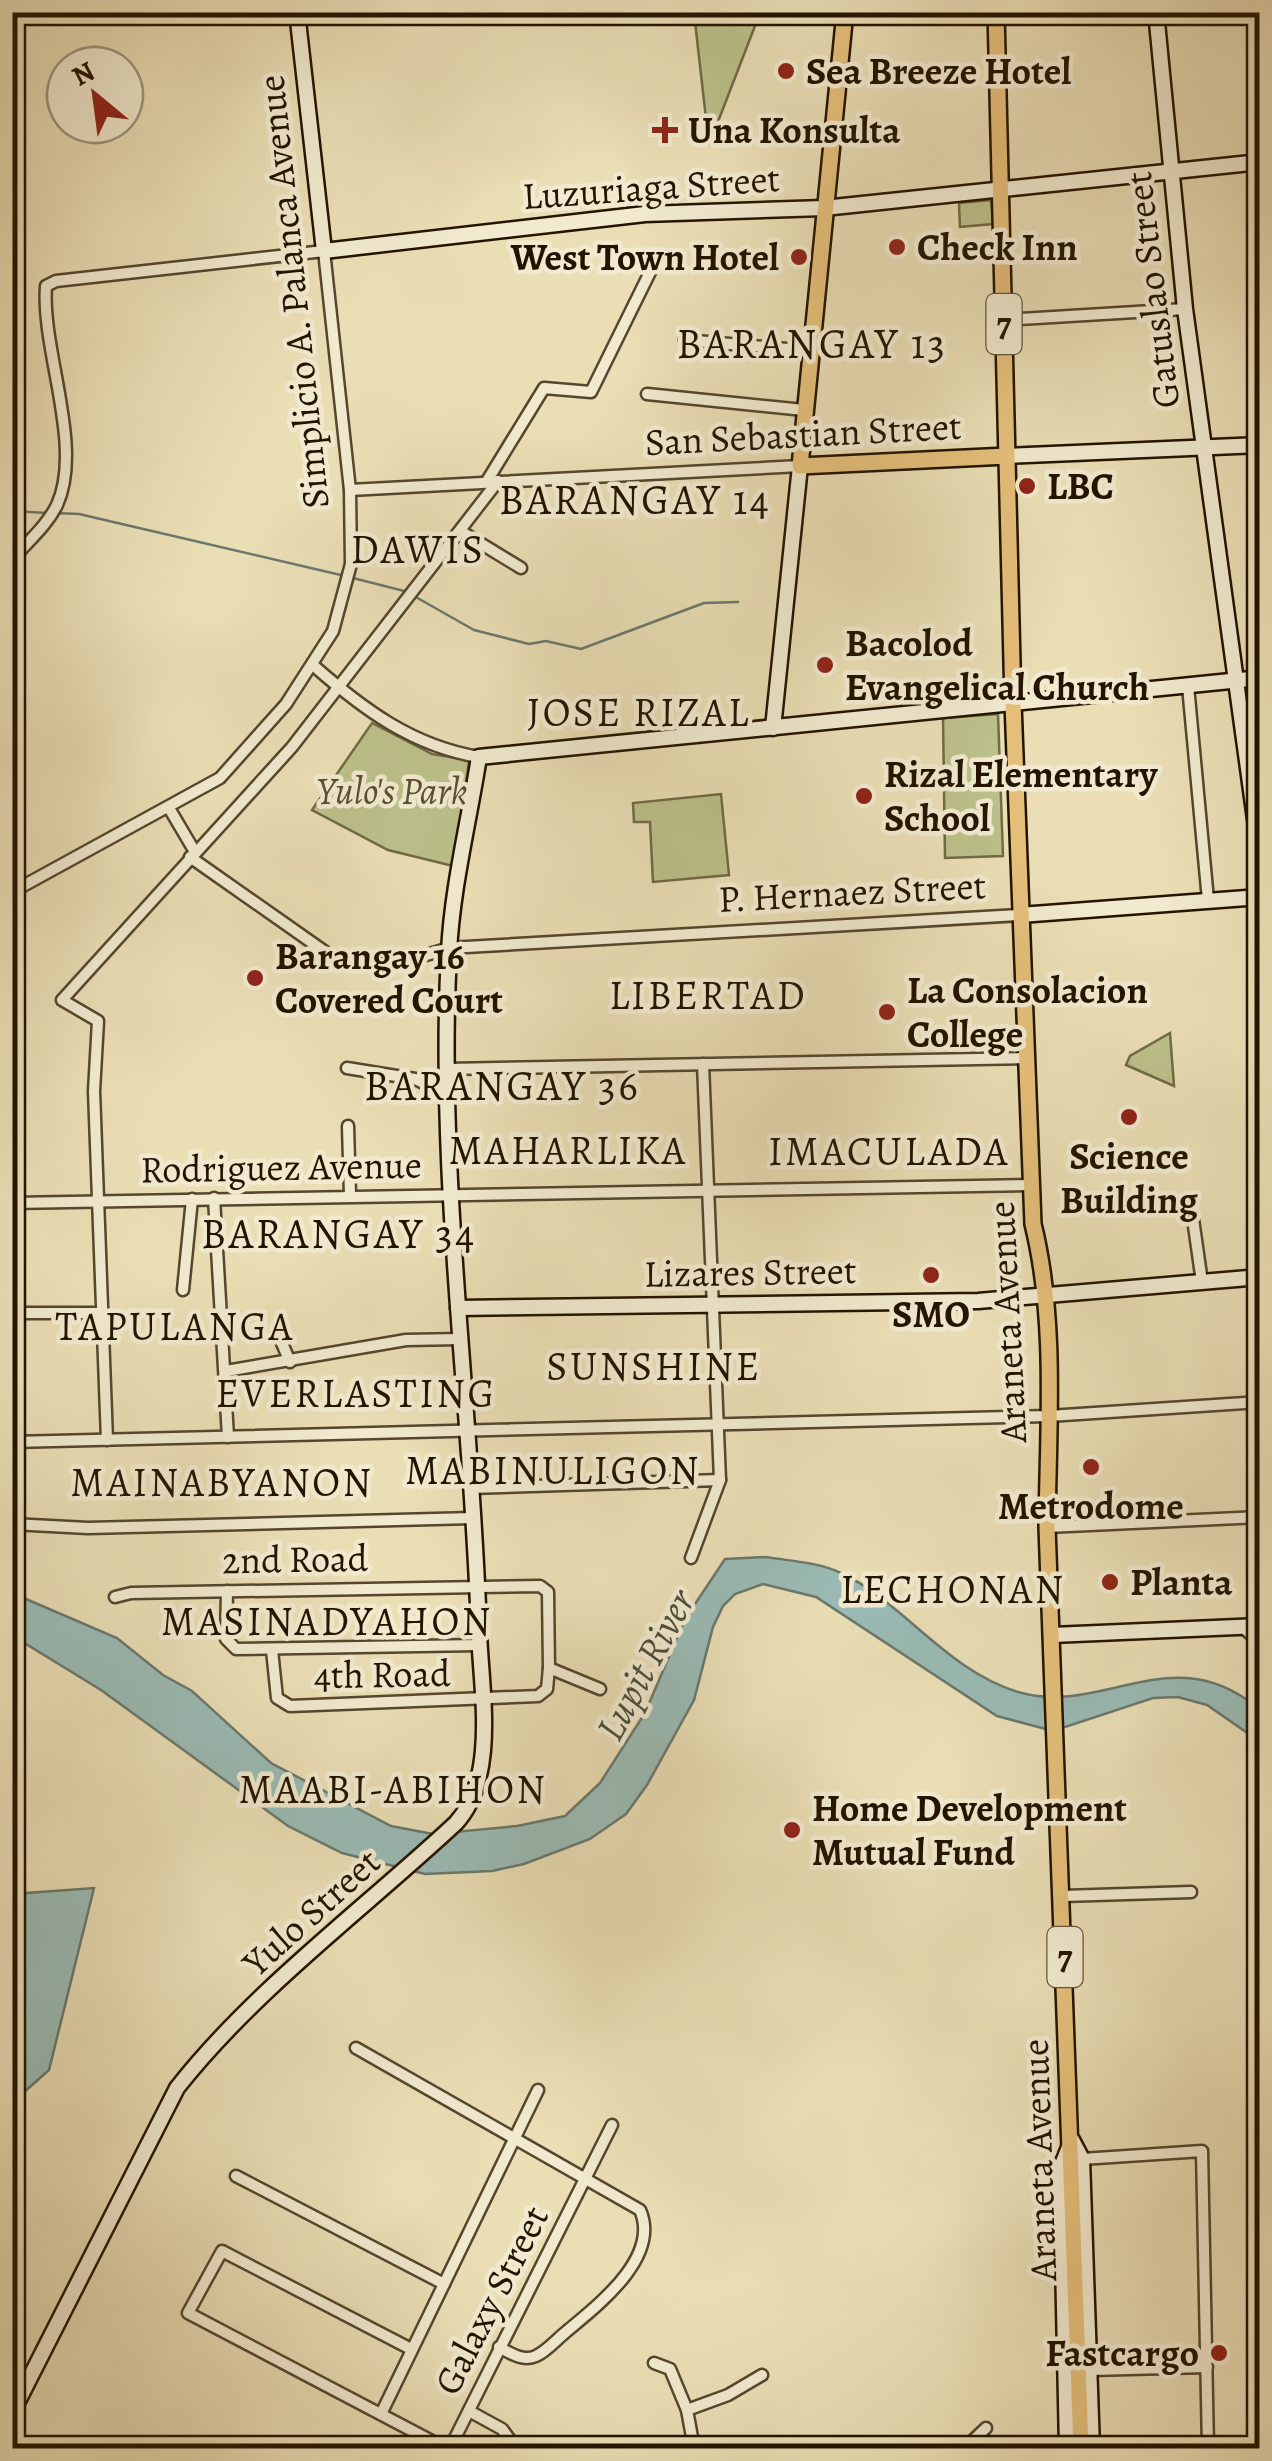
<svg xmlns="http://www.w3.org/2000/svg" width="1272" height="2461" font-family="Alegreya,serif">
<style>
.green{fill:#bcc08a;stroke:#706a45;stroke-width:2.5}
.water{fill:#9abbb5;stroke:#6a786d;stroke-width:2.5}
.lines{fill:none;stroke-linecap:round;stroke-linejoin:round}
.stream{stroke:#6a786d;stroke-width:2.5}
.street-casing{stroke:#55462d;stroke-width:15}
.secondary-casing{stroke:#231300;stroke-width:19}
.primary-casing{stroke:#231300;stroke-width:20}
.street{stroke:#f1eacf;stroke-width:10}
.secondary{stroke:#f1eacf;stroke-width:14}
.primary{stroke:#e5bf7a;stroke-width:15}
.poi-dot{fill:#8f2418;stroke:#f1eacf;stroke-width:4}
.labels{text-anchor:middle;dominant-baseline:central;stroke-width:9;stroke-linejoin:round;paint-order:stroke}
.shield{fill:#f1eacf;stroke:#61543e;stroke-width:2.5}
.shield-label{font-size:35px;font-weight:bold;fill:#231300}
.poi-label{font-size:38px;font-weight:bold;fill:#231300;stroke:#f1eacf;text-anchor:start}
.street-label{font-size:38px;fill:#231300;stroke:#f1eacf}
.park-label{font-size:38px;font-style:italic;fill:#595030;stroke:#f1eacf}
.neighbourhood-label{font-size:40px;letter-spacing:2.5px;fill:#231300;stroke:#f1eacf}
.water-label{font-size:40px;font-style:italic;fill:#4d4e3f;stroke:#f1eacf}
.quarter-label{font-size:42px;letter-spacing:2.5px;fill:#231300;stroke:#f1eacf}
</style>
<rect width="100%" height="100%" fill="#eadeb5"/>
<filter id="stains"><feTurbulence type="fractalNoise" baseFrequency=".002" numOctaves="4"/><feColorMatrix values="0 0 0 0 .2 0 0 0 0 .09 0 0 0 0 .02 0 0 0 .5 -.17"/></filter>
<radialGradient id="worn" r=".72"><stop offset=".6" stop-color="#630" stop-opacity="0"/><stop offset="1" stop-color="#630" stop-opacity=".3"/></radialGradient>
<g class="green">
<path d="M694 13H760L709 145Z"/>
<path d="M991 200 993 224 960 227 959 203Z"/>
<path d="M998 714 1003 856 945 858 943 718Z"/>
<path d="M372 723 432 754 469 760 457 867 388 850 312 810Z"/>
<path d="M721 794 729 875 653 882 650 822H634L633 803Z"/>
<path d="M1170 1033 1174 1086 1126 1065 1130 1056Z"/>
</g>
<g class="water">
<path d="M766 1557C790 1561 818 1562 841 1573 903 1602 946 1670 1018 1692 1103 1717 1173 1636 1259 1709V1741L1207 1705 1178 1697 1153 1698 1053 1731 997 1716 816 1597 763 1584 735 1594 723 1606 713 1627 694 1700 647 1785 626 1814 590 1839 524 1864 492 1871 425 1874 342 1853 288 1826 101 1690 13 1636 12 1593 117 1638 163 1675 192 1691 271 1763 391 1826 433 1834 517 1826 565 1816 600 1783 645 1713 685 1619 725 1559Z"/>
<path d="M94 1888 49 2070 13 2102V1894Z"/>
</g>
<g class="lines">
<g class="stream">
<path d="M12 511 47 513"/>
<path d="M55 513 79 514 345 576"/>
<path d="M353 578 408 592"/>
<path d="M414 596 474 630 529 644 546 641 581 649 704 603 738 602"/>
</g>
<defs>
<g id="street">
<path d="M1004 320 1185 309"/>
<path d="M685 340 809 351"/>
<path d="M647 394 804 410"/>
<path d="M487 481 544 388 591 392 655 262"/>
<path d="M350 490 800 466"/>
<path d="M462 532 521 568"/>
<path d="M12 560C27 542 46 527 57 505 84 446 41 350 46 286L56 281 324 251 350 490 351 564 333 631 286 704 220 778 12 892"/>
<path d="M314 666C364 710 413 746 479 757"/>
<path d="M1188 686 1208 900"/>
<path d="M169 808 195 852"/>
<path d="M190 857 331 956C363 976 415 959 449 948L1020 915"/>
<path d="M347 1068 415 1079 449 1095"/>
<path d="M449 1069 1026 1058"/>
<path d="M348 1126 350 1195"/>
<path d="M214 1198 228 1437"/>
<path d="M12 1203 1031 1185"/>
<path d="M1193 1219 1202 1282"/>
<path d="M183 1290 192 1199"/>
<path d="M12 1313H103"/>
<path d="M279 1336 290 1362"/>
<path d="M226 1371 406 1340 460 1339"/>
<path d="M107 1440 94 1091 98 1021 62 1000 292 747 498 481"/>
<path d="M12 1442 1049 1416 1260 1402"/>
<path d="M471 1488 720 1480"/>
<path d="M12 1524 88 1528 473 1518"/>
<path d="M1047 1527 1260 1517"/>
<path d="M691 1558 720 1480 703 1064"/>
<path d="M227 1591 226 1639 236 1649 479 1645"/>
<path d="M115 1597 131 1593 540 1586 548 1592 549 1668 600 1689"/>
<path d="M1243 1628 1260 1642"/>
<path d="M272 1650 277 1698 290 1706 538 1696 547 1689 549 1668"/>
<path d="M1063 1896 1191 1892"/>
<path d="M356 2048 640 2210C661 2257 598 2305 567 2331 557 2339 547 2351 536 2356 523 2362 510 2353 499 2347"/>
<path d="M1082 2159 1202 2151 1208 2448"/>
<path d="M236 2176 444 2284"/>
<path d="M411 2349 222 2251 188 2313 445 2448"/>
<path d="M654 2363 670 2369 687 2410"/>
<path d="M1090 2370 1207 2367"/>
<path d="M469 2411 502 2429 516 2448"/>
<path d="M381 2414 538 2090"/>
<path d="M450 2448 612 2125"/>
<path d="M694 2448 687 2410 728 2395 762 2375"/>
<path d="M798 2448H800"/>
<path d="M965 2448 986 2428"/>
</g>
<g id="secondary">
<path d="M297 12 324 251 645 214 824 208 1260 162"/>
<path d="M1156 12 1185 309 1260 856"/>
<path d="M1007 456 1260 445"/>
<path d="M773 728 800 466"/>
<path d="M1020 915 1260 897"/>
<path d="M458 1308 978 1301 1260 1277"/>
<path d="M1052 1635 1260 1626"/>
<path d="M1072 2140 1082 2159 1092 2448"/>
<path d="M12 2413 177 2088C254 1990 365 1908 456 1823 498 1777 481 1690 479 1632 472 1406 437 1179 449 952 452 888 469 821 479 757L1260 678"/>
<path d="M1067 2448 1061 2167 1070 2145"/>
</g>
<g id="primary">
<path d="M845 12 800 466 1007 456"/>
<path d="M996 12 1013 703 1033 1224C1057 1321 1048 1429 1047 1527L1081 2448"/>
</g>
</defs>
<use href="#street" class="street-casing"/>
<use href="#secondary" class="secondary-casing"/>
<use href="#primary" class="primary-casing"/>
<use href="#street" class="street"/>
<use href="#secondary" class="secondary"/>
<use href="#primary" class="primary"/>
</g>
<g class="poi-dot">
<circle cx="786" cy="71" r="10"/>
<path d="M660 115h10v10h10v10h-10v10h-10v-10h-10v-10h10z"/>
<circle cx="897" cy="247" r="10"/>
<circle cx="799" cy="257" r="10"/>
<circle cx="1027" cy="486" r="10"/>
<circle cx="825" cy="665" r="10"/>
<circle cx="864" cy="796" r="10"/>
<circle cx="255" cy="978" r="10"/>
<circle cx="887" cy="1012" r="10"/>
<circle cx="1129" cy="1117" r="10"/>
<circle cx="931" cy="1275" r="10"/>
<circle cx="1091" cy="1467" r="10"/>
<circle cx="1110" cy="1582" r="10"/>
<circle cx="792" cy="1830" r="10"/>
<circle cx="1219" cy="2353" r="10"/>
</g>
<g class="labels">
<g class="shield">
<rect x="986.5" y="294" width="35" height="60" rx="8"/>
<rect x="1047.5" y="1927" width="35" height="60" rx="8"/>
</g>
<g class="shield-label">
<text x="1004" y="324">7</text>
<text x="1065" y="1957">7</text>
</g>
<g class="poi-label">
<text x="806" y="71">Sea Breeze Hotel</text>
<text x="688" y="130">Una Konsulta</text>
<text x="917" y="247">Check Inn</text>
<text x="779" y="257" text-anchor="end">West Town Hotel</text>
<text x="1047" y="486">LBC</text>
<text x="845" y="643">Bacolod<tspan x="845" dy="44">Evangelical Church</tspan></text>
<text x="884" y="774">Rizal Elementary<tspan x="884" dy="44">School</tspan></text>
<text x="275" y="956">Barangay 16<tspan x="275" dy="44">Covered Court</tspan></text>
<text x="907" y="990">La Consolacion<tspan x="907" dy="44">College</tspan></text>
<text x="1129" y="1156" text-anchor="middle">Science<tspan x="1129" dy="44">Building</tspan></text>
<text x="931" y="1314" text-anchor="middle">SMO</text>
<text x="1091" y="1506" text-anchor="middle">Metrodome</text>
<text x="1130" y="1582">Planta</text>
<text x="812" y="1808">Home Development<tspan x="812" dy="44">Mutual Fund</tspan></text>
<text x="1199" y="2353" text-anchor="end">Fastcargo</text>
</g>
<g class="street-label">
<text transform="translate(651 187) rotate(-4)">Luzuriaga Street</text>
<text transform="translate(1152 290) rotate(-97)">Gatuslao Street</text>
<text transform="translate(293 292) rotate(-96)">Simplicio A. Palanca Avenue</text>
<text transform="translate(803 434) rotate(-3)">San Sebastian Street</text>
<text transform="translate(852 892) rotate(-3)">P. Hernaez Street</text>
<text transform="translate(281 1167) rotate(-1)">Rodriguez Avenue</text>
<text transform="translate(750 1272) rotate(-1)">Lizares Street</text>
<text transform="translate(1007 1322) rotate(-93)">Araneta Avenue</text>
<text transform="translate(295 1559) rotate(-1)">2nd Road</text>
<text transform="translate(382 1674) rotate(-1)">4th Road</text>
<text transform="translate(311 1912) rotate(-42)">Yulo Street</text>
<text transform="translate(1039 2160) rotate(-92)">Araneta Avenue</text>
<text transform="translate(491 2300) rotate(-63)">Galaxy Street</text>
</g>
<g class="park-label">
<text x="392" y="791">Yulo's Park</text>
</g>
<g class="neighbourhood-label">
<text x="418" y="549">DAWIS</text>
<text x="639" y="712">JOSE RIZAL</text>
<text x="708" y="995">LIBERTAD</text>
<text x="568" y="1150">MAHARLIKA</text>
<text x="889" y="1151">IMACULADA</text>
<text x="175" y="1326">TAPULANGA</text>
<text x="654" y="1366">SUNSHINE</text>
<text x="356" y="1393">EVERLASTING</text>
<text x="553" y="1470">MABINULIGON</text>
<text x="222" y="1482">MAINABYANON</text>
<text x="953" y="1589">LECHONAN</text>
<text x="327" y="1621">MASINADYAHON</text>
<text x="393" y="1789">MAABI-ABIHON</text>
</g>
<g class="water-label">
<text transform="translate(645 1665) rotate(-62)">Lupit River</text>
</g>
<g class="quarter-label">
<text x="812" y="343">BARANGAY 13</text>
<text x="635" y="499">BARANGAY 14</text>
<text x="502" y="1085">BARANGAY 36</text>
<text x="339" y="1233">BARANGAY 34</text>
</g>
</g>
<rect width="1272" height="2461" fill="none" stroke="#eadeb5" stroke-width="50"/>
<rect x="15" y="15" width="1242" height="2431" fill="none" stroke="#231300" stroke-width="5"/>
<rect x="25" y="25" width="1222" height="2411" fill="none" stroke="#231300" stroke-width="2.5"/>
<g transform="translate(95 95) rotate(331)"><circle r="48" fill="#f1eacf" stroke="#9f947c" stroke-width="2.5"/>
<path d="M0-8L18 38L0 25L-18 38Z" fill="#8f2418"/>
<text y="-15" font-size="28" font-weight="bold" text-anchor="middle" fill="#231300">N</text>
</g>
<rect width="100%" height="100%" filter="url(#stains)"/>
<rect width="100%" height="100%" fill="url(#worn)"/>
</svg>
